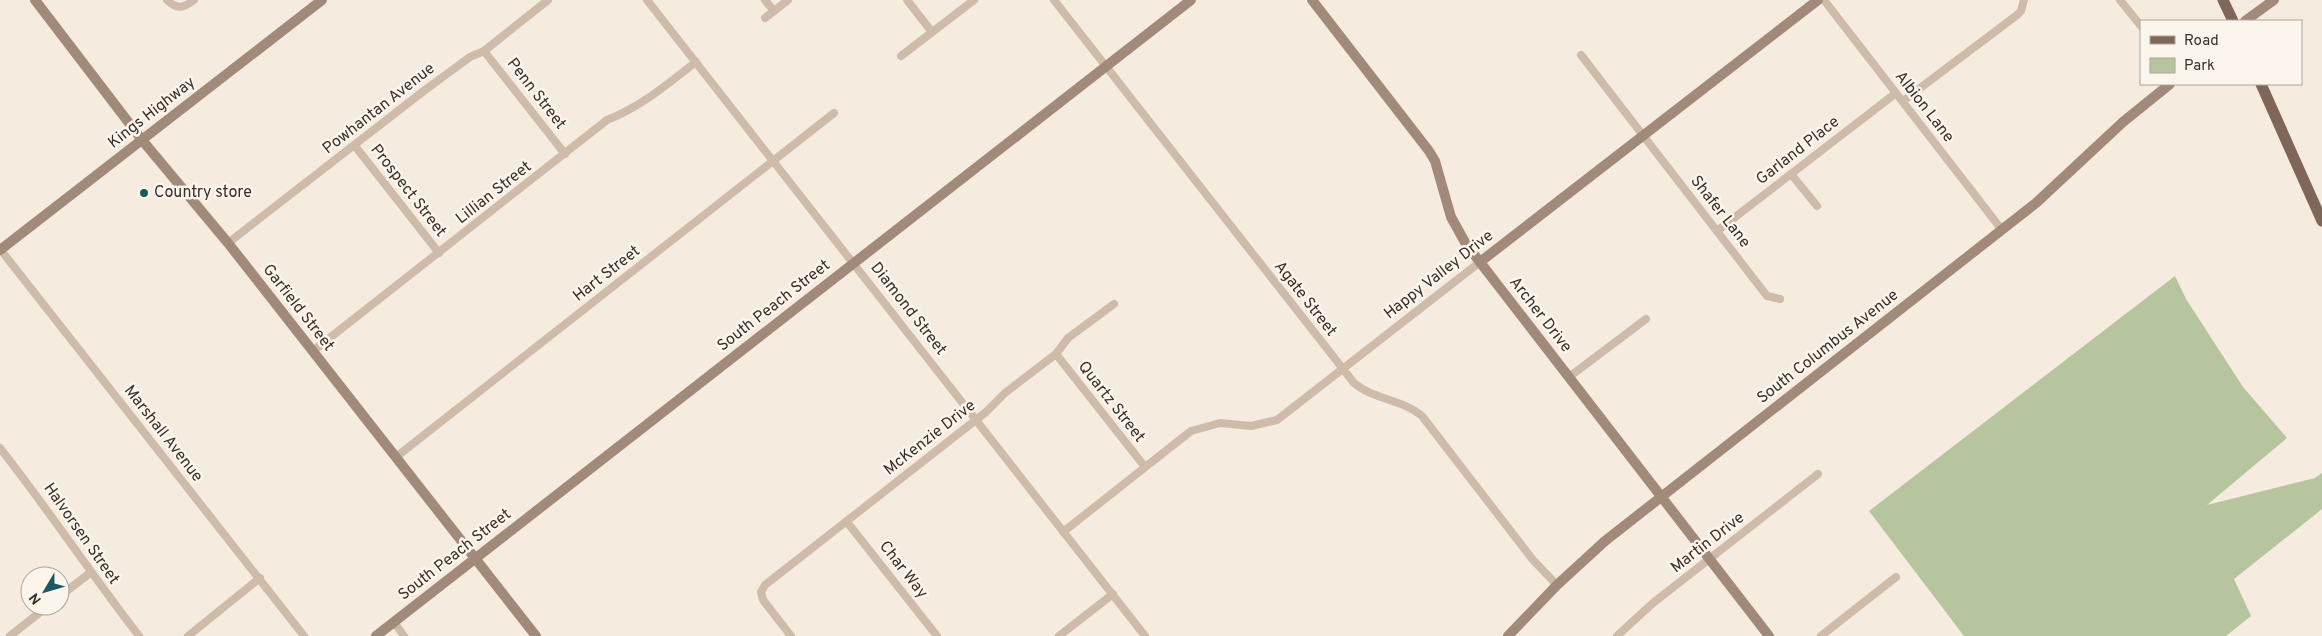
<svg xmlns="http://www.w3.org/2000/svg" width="2322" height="636" font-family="Overpass,sans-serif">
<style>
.green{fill:#b6c59d}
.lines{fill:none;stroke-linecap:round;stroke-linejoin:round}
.street{stroke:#cebba9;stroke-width:8}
.secondary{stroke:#a28a7a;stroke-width:10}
.primary{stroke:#7e6759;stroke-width:11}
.poi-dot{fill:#1b5960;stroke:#fbf5ec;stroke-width:2}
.labels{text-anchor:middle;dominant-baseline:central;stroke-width:5;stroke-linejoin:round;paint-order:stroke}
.street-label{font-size:16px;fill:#3b2f29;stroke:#fbf5ec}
.poi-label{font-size:16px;fill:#3b2f29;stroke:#fbf5ec;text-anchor:start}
</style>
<rect width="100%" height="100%" fill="#f5ebde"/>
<path class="green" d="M2175 276 2186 299 2243 387 2287 438 2207 505 2315 478 2322 473V509L2234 579 2251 616 2226 636H1964L1869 511Z"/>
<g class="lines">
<g class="street">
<path d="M167 0C177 10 184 8 194 0"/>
<path d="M647 0 1145 636"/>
<path d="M765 0 774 11"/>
<path d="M907 0 932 32"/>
<path d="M1054 0 1354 383C1374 400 1402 399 1422 416L1533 560 1557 585"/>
<path d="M1824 0 2002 230"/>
<path d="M2120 0 2141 26"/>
<path d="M765 18 788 0"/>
<path d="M484 51 565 154"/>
<path d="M1581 55 1767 296 1780 299"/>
<path d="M901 56 974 0"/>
<path d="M1903 101 2017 15 2021 11 2024 0"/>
<path d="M355 146 439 253"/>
<path d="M1791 174 1817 206"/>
<path d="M1717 231 1896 93"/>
<path d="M228 243 425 90 470 57 484 51 548 0"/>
<path d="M0 249 304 636"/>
<path d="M313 351 607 120C641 107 667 84 696 62"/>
<path d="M1056 354 1145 467"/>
<path d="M1569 377 1646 319"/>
<path d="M0 448C48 509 91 574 139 636"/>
<path d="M396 457 834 113"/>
<path d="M847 522 937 636"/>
<path d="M1063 532 1191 431 1220 423 1251 426 1277 420 1480 262"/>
<path d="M60 596 90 573"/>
<path d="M394 622 404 636"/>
<path d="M10 636 48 606"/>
<path d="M188 636 260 578"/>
<path d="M791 636 763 600 761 592 765 585 986 412 1005 393 1056 354 1068 338 1114 304"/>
<path d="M1059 636 1113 594"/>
<path d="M1617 636 1653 603 1818 474"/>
<path d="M1821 636 1896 577"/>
</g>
<g class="secondary">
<path d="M35 0 142 140 228 243 536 636"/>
<path d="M1312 0 1429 151 1435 161 1451 217 1466 244 1769 636"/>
<path d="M2245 21 2274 0"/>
<path d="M0 250 322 0"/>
<path d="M1480 262 1818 0"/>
<path d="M376 636 1191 0"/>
<path d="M1508 636 1557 585 1605 541 2036 203 2123 122 2170 84"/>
</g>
<g class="primary">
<path d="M2223 0 2233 21"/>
<path d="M2261 84 2322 221"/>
</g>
</g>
<circle class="poi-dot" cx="144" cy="193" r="5"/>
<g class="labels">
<g class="street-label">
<text transform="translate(536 94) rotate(52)">Penn Street</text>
<text transform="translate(1924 107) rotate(52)">Albion Lane</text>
<text transform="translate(379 109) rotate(-38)">Powhantan Avenue</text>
<text transform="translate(152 113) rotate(-38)">Kings Highway</text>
<text transform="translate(1798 151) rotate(-38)">Garland Place</text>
<text transform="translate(408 191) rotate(52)">Prospect Street</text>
<text transform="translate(494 193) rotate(-38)">Lillian Street</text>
<text transform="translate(1720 212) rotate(52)">Shafer Lane</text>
<text transform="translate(607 274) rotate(-38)">Hart Street</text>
<text transform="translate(1439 275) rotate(-38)">Happy Valley Drive</text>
<text transform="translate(1305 299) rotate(52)">Agate Street</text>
<text transform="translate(774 306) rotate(-38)">South Peach Street</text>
<text transform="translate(298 308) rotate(52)">Garfield Street</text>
<text transform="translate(908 309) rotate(52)">Diamond Street</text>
<text transform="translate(1540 315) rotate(52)">Archer Drive</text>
<text transform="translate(1828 347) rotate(-38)">South Columbus Avenue</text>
<text transform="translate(1111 402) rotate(52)">Quartz Street</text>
<text transform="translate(163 434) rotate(52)">Marshall Avenue</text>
<text transform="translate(930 438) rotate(-38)">McKenzie Drive</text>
<text transform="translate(81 534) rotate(55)">Halvorsen Street</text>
<text transform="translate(1708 543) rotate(-38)">Martin Drive</text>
<text transform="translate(455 555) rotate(-38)">South Peach Street</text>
<text transform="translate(903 570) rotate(52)">Char Way</text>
</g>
<g class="poi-label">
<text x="154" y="193">Country store</text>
</g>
</g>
<rect x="2140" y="20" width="162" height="65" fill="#fbf5ec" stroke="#aea69e"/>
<rect x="2150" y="36" width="25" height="8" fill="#7e6759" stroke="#aea69e"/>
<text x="2184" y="45" font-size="15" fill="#3b2f29">Road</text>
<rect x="2150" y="58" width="25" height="15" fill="#b6c59d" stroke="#aea69e"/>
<text x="2184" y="70" font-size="15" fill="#3b2f29">Park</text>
<g transform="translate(45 591) rotate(232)"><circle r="24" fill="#fbf5ec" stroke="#aea69e"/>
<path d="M0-4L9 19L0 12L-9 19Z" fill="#1b5960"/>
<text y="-8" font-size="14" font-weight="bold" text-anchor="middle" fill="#3b2f29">N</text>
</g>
</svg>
